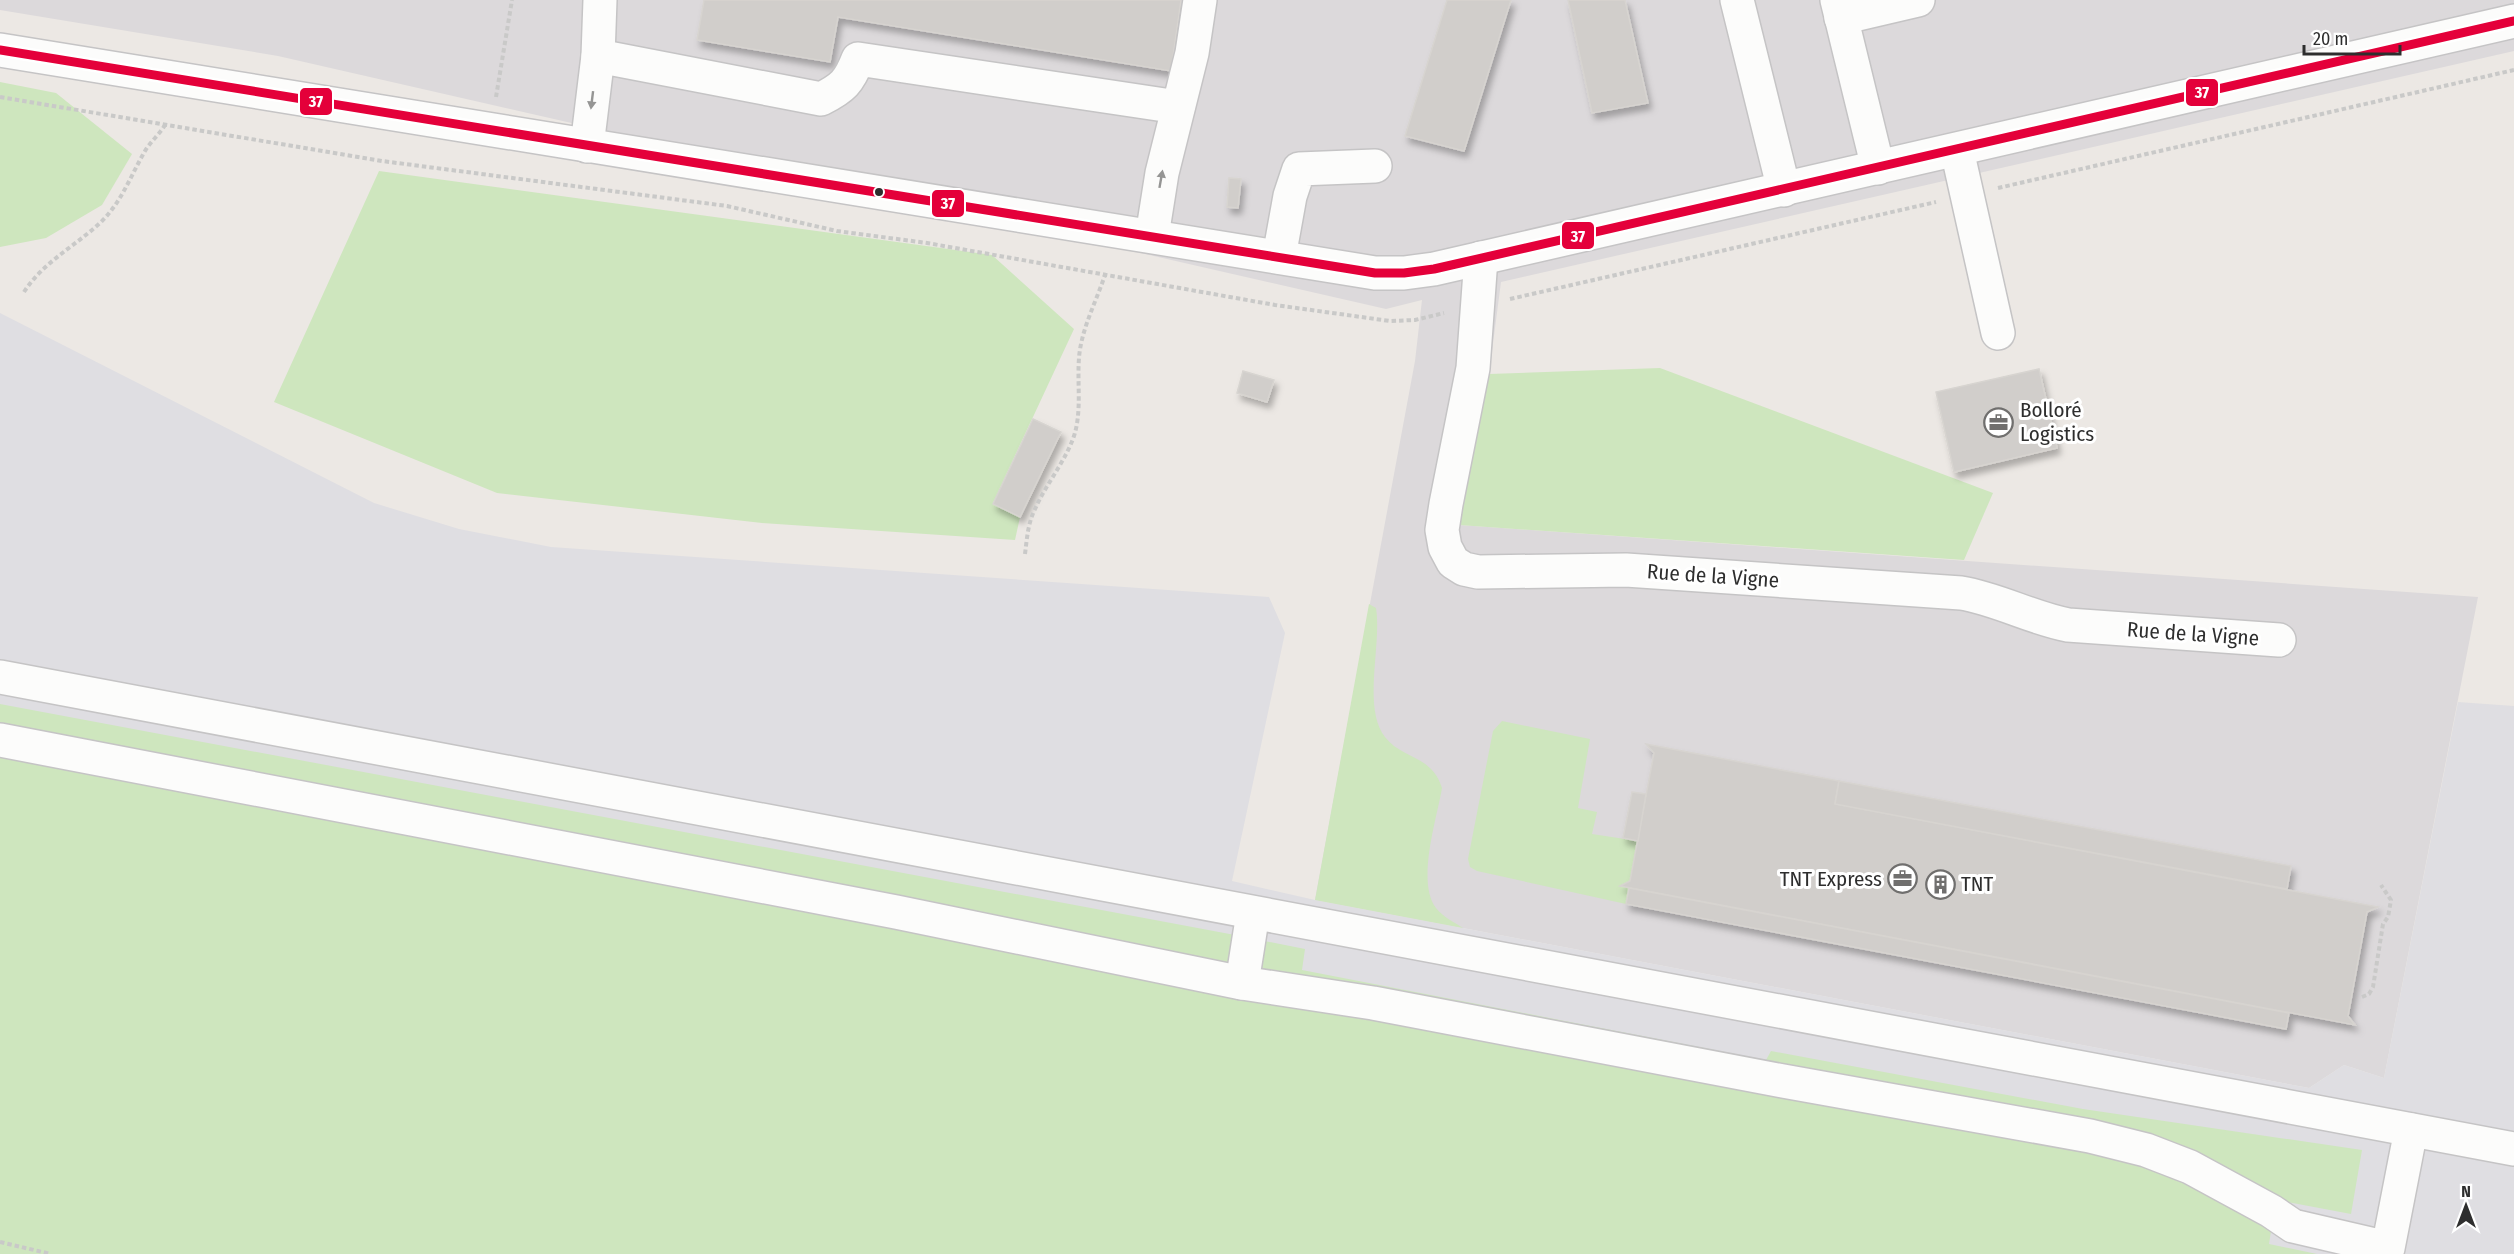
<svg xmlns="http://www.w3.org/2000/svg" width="2514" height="1254" font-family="'Fira Sans Condensed',sans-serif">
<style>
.industrial{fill:#dcd9db}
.airport{fill:#dfdee2}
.green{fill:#cee6be}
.building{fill:#d1cecb;stroke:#d7d4d0;stroke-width:1.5;filter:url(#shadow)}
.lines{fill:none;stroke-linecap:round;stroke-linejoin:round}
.minor-casing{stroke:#c5c4c5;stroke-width:36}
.path{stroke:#c9c9c8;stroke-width:4;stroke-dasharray:4.5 3;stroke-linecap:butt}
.minor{stroke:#fcfcfb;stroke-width:33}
.bus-1-casing{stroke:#fff;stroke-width:14}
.bus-1{stroke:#e4003a;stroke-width:9}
.oneway{fill:#959594}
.bus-dot{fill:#2e2e2e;stroke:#fff;stroke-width:2}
.labels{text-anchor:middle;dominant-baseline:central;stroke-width:6;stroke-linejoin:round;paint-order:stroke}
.poi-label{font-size:21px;fill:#2e2e2e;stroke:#fff;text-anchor:start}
.street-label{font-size:21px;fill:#2e2e2e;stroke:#fff}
.line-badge{stroke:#fff;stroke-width:2}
.badge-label{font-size:16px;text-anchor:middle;font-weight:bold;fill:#fff}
</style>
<defs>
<filter id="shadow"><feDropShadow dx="3.5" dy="6" stdDeviation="3" flood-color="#0004"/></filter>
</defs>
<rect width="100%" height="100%" fill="#ece8e4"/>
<path class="industrial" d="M0 0H2514V51L1501 282 1489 374 1459 525 2478 597 2384 1078 2344 1065 2309 1088 1315 900 1415 361 1422 300 1386 309 278 56 0 10Z"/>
<path class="airport" d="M0 313 374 503 459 529 551 547 1269 597 1285 633 1232 881 1315 900 2309 1088 2344 1065 2384 1078 2458 702 2514 706V1254H0Z"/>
<g class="green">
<path d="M0 82 56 93 132 154 102 205 46 238 0 247Z"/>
<path d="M379 171 992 255 1074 329 993 503 1020 517 1015 540 762 523 497 493 274 402Z"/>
<path d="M1660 368 1993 493 1964 560 1459 525 1489 374Z"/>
<path d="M1369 604 1376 608C1382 644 1362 708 1385 737 1403 760 1432 755 1442 788 1437 818 1416 882 1436 908 1443 917 1454 922 1463 928L1315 900Z"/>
<path d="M0 704 1235 935 1305 949 1302 970 1766 1060 1771 1051 2083 1109 2362 1150 2351 1214 2276 1200 2269 1244 2317 1254H0Z"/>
<path d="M1502 721 1590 739 1578 808 1597 812 1592 834 1638 841 1630 881 1621 886 1629 888 1626 904 1477 871 1470 867 1468 859 1493 731Z"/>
</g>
<g class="building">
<path d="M704 0H1181L1171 71 838 17 830 62 697 40Z"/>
<path d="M1447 0H1511L1464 151 1405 136Z"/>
<path d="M1568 0H1625L1648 103 1592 113Z"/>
<path d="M1229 178 1241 179 1238 208 1227 207Z"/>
<path d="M2039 369 2057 448 1954 472 1936 392Z"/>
<path d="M1243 371 1274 380 1267 402 1237 393Z"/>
<path d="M1033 419 1061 432 1020 517 993 504Z"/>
<path d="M1646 744 1839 781 1835 804 2378 907 2367 912 2348 1016 2355 1025 1620 886 1630 881 1654 753Z"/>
<path d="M1839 781 2291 866 2287 889 1835 804Z"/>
<path d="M1632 792 1646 794 1638 841 1623 838Z"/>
<path d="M1629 888 2289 1013 2286 1029 1626 904Z"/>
</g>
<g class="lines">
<defs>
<g id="minor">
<path d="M1737 0 1784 190"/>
<path d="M1837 0 1878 168"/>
<path d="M1841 18 1918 0"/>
<path d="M0 50 1375 273H1404L1434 269 2514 21"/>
<path d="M598 56 821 99C843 88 849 82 858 59L1178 107"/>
<path d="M587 146 598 56 600 0"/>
<path d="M1957 150 1998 333"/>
<path d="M1152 236 1162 173 1192 53 1200 0"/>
<path d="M1279 257 1290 196 1299 169 1375 166"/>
<path d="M1481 258 1473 368 1446 504 1442 530 1445 547 1453 562 1464 569 1478 572 1626 570 1961 593C1998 599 2031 618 2068 625L2279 640"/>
<path d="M0 677 2514 1149"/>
<path d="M0 740 896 912 1242 983 1373 1003 1783 1081 2090 1136 2146 1150 2190 1167 2271 1211 2293 1226 2388 1248 2411 1130"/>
<path d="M1242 983 1253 913"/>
</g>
</defs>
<use href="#minor" class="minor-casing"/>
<g class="path">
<path d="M0 97 382 161 727 206 837 231 927 243 1275 305 1390 321 1415 320 1444 313"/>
<path d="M496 97 512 0"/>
<path d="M1998 188 2514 70"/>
<path d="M24 292C44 261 76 246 102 221 122 201 131 175 145 151 151 141 159 135 165 125"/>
<path d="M1510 299 1936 202"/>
<path d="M1025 554C1027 538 1028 523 1035 509 1046 484 1065 462 1074 436 1082 411 1077 384 1079 358 1081 330 1096 302 1105 275"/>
<path d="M2362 997 2369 994 2373 987 2383 924 2388 917 2391 900 2381 885"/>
<path d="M0 1242 51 1254"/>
</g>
<use href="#minor" class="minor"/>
<defs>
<path id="bus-1" d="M0 50 1375 273H1404L1434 269 2514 21"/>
</defs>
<use href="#bus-1" class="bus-1-casing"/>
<use href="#bus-1" class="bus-1"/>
</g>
<defs><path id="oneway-solid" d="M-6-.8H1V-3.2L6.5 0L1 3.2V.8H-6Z" transform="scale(1.5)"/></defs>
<g class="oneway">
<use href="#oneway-solid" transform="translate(592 100) rotate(97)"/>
<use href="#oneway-solid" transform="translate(1161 179) rotate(-80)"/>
</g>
<defs>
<symbol id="office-ring" viewBox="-11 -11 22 22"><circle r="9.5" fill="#fff" stroke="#706f6e" stroke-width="1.5"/><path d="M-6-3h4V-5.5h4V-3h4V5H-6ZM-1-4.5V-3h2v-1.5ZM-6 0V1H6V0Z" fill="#706f6e"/></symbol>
<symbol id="building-ring" viewBox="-11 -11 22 22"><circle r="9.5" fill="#fff" stroke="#706f6e" stroke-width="1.5"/><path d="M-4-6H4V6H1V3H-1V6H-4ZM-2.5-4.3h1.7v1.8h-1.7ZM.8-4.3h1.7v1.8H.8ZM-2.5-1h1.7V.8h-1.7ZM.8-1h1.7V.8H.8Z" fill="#706f6e"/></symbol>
</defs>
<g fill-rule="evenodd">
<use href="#office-ring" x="1982" y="406" width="33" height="33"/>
<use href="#office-ring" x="1886" y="862" width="33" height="33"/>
<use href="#building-ring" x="1924" y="868" width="33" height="33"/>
</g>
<circle class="bus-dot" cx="879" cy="192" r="5"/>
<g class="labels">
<g class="poi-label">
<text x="2020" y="410">Bolloré<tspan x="2020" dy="24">Logistics</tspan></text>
<text x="1882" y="879" text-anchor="end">TNT Express</text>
<text x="1961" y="884">TNT</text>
</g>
<g class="street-label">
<text transform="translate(1713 576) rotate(4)">Rue de la Vigne</text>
<text transform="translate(2193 634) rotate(4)">Rue de la Vigne</text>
</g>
</g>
<g class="line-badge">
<rect x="2185" y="78" width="34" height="29" rx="6" fill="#e4003a"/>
<rect x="299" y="87" width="34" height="29" rx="6" fill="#e4003a"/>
<rect x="931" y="189" width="34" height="29" rx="6" fill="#e4003a"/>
<rect x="1561" y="221" width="34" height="29" rx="6" fill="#e4003a"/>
</g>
<g class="badge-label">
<text x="2202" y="98">37</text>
<text x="316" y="107">37</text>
<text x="948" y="209">37</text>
<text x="1578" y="242">37</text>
</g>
<g transform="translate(2466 1206)" stroke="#ffffff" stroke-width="4.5" paint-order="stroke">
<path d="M0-4.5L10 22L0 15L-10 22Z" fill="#2e2e2e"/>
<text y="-9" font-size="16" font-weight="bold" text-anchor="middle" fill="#2e2e2e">N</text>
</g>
<path d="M2304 45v9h96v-9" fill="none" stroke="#2e2e2e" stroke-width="3"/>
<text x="2313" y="45" font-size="18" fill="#2e2e2e" stroke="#ffffff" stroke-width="4.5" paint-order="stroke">20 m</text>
</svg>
